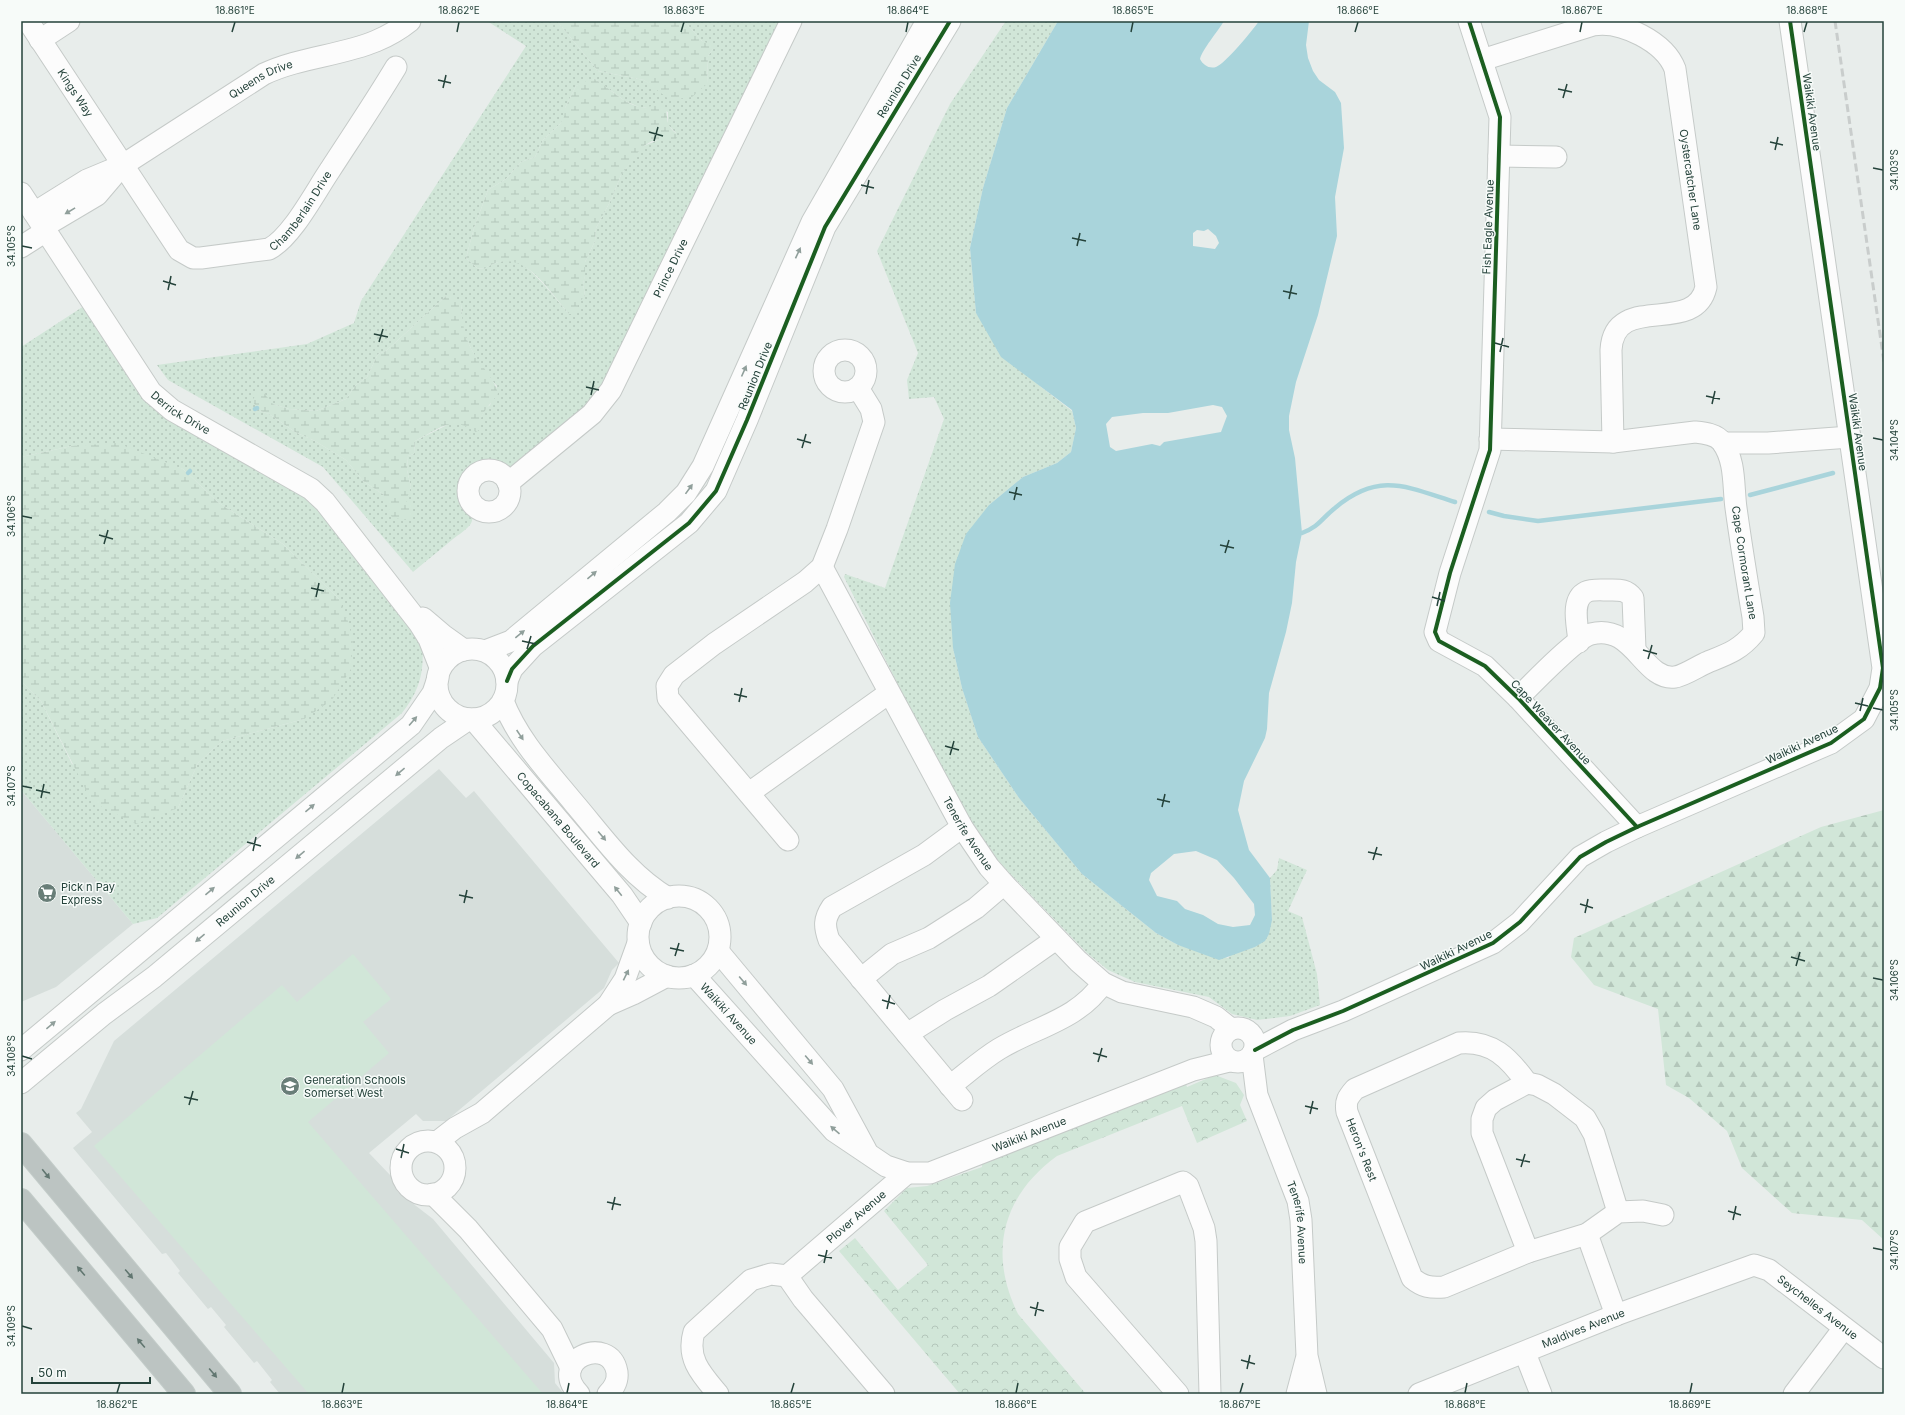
<svg xmlns="http://www.w3.org/2000/svg" width="1905" height="1415" font-family="Inter,sans-serif">
<style>
.built{fill:#d6dedb}
.grass{fill:url(#grass-dots);fill-rule:evenodd}
.forest{fill:url(#forest-firs)}
.wetland{fill:url(#wetland-marsh)}
.park{fill:url(#park-crowns)}
.garden{fill:#d1e6d8}
.water{fill:#a9d4db;fill-rule:evenodd}
.lines{fill:none;stroke-linecap:round;stroke-linejoin:round}
.stream{stroke:#a9d4db;stroke-width:4.5}
.minor-casing{stroke:#c5cac8;stroke-width:23}
.highway-casing{stroke:#c3ccc9;stroke-width:24}
.minor{stroke:#fcfcfc;stroke-width:21}
.highway{stroke:#bcc4c2;stroke-width:22}
.rail{stroke:#c9cdcc;stroke-width:3;stroke-dasharray:8 4;stroke-linecap:butt}
.cycleway-casing{stroke:#f7fbf9;stroke-width:6}
.cycleway{stroke:#1b5e20;stroke-width:4}
.oneway{fill:#909f9b}
.oneway2{fill:#617670}
.ticks{fill:none;stroke:#24423a;stroke-width:1.5}
.labels{text-anchor:middle;dominant-baseline:central;stroke-width:3;stroke-linejoin:round;paint-order:stroke}
.street-label{font-size:11px;fill:#24423a;stroke:#f7fbf9}
.poi-label{font-size:11px;fill:#24423a;stroke:#f7fbf9;text-anchor:start}
.neatline{fill:none;stroke:#24423a;stroke-width:1.5}
.ticks-label{font-size:10px;text-anchor:middle;fill:#24423a}
</style>
<defs>
<pattern id="grass-dots" width="8" height="8" patternUnits="userSpaceOnUse"><rect width="8" height="8" fill="#d1e6d8"/><path d="M2 2h.1M6 6h.1" fill="none" stroke="#b3c6ba" stroke-width="1.8" stroke-linecap="round"/></pattern>
<pattern id="forest-firs" width="22" height="20" patternUnits="userSpaceOnUse"><rect width="22" height="20" fill="#d1e6d8"/><path d="M5 1l3.5 6h-7zM16 11l3.5 6h-7z" fill="#b3c6ba"/></pattern>
<pattern id="wetland-marsh" width="20" height="14" patternUnits="userSpaceOnUse"><rect width="20" height="14" fill="#d1e6d8"/><path d="M1 5h8M5 5V1M11 12h8M15 12V8" fill="none" stroke="#b3c6ba"/></pattern>
<pattern id="park-crowns" width="20" height="18" patternUnits="userSpaceOnUse"><rect width="20" height="18" fill="#d1e6d8"/><path d="M2 6a3 3 0 1 1 6 0M12 15a3 3 0 1 1 6 0" fill="none" stroke="#b3c6ba"/></pattern>
</defs>
<rect width="100%" height="100%" fill="#e8edeb"/>
<g class="built">
<path d="M439 769 466 798 474 791 619 963 612 970 604 988 446 1121H423L416 1114 369 1153 391 1176 398 1192 433 1219 554 1363 555 1383 564 1394H280L270 1382 272 1380 257 1361 254 1363 224 1327 226 1325 211 1307 208 1309 178 1273 180 1271 166 1253 162 1254 73 1148 92 1132 76 1113 81 1109 114 1041Z"/>
<path d="M21 790 133 924 56 987 21 1002Z"/>
</g>
<g class="grass">
<path d="M487 21H557L598 71 644 80 656 88 707 84 708 56 713 49 702 41 684 21H783L598 395 509 472C503 468 499 465 492 465 485 464 478 467 472 472 449 493 481 510 470 525 466 530 458 535 453 539 440 550 426 561 413 572L323 467 168 380 157 365 307 344 354 323 361 301 526 46ZM595 79 625 101 639 107H652L668 112V125L676 133 641 147 621 175 611 200 596 228 595 241 585 262V275L583 284 585 295 569 314C557 301 530 263 513 261 503 259 492 264 483 269L477 268 466 258 474 228 488 190 506 179 521 162 535 157 543 140 560 124 565 117V108L576 86ZM446 296 461 304C462 312 461 322 463 330 470 349 482 371 497 386L490 405 486 408 479 421V430L465 424 451 423 415 441 414 454 408 456 407 470 411 487 405 501 384 495 363 481 346 460 315 441 295 432 269 414 260 411 273 404 289 409 316 411 346 399 356 385 367 377 378 354 386 351Z"/>
<path d="M1006 21H1058L1007 108 983 188 970 248 976 313 1041 387 1072 411 1076 428 1071 452 1057 463 1023 477 989 505 953 648 962 688 978 737 1019 798 1082 874 1156 933 1178 945 1228 958 1232 954 1255 947 1272 920 1270 878 1277 870 1279 858 1307 870 1288 911 1302 917 1317 974 1320 1005 1290 1016 1257 1020 1232 1014 1209 997 1135 982 1108 970 1087 953 999 862 953 794 844 577 845 574 885 588 944 419 934 397 909 399 907 380 918 353 877 251 950 104Z"/>
<path d="M84 306 142 395 303 496 315 506 422 644C425 671 419 692 402 713L157 918 133 924 21 790V681L41 701 72 764 178 808 198 763 222 741 304 719 339 599 283 544 219 503 183 469 161 462 72 446 21 457V347Z"/>
</g>
<path class="forest" d="M1884 810V1240L1862 1220 1792 1213 1742 1168 1727 1131 1689 1098 1666 1085 1658 1009 1594 985 1571 957 1574 938 1821 827Z"/>
<g class="wetland">
<path d="M557 21H684L702 41 713 45V49L708 56 707 84 692 97 670 100 644 80 598 71Z"/>
<path d="M595 79C612 89 636 118 657 103 669 108 666 113 668 123 669 128 675 132 678 136L676 139 652 141 642 147 621 175 611 200 596 228 595 241 585 262V276L583 284 585 295 578 305 577 314H569C547 289 522 243 484 269L477 268 466 258 474 228 488 190 506 179 521 162 535 157 543 140 560 124 564 117 565 108 576 86 586 81Z"/>
<path d="M446 296 453 297 461 304C462 321 464 337 473 352 480 365 496 380 498 394 489 406 479 414 479 430L476 432C450 415 440 429 415 441L414 454 408 456 407 470 411 487 406 501 411 504 413 513 406 520 393 518 388 513 390 507 383 500 384 495 363 481 346 460 315 441 295 432 269 414 260 411 252 401 257 393 263 392 273 404 289 409 316 411 346 399 356 385 367 377 378 354 386 351Z"/>
<path d="M117 443 183 469 219 503 283 544 339 599 347 618 353 640 351 669 332 700 304 719 222 741 198 763 178 808 136 824 92 802 41 701 21 681V457L72 446Z"/>
</g>
<path class="park" d="M1215 1075 1236 1083 1244 1095 1240 1105 1247 1121 1197 1143 1182 1106 1057 1156C1002 1196 988 1253 1018 1314L1086 1394H960L839 1251 855 1238 898 1290 928 1265 884 1211 907 1188 927 1186 982 1167V1162L1185 1081 1187 1087Z"/>
<path class="garden" d="M353 954 391 999 363 1022 389 1053 308 1122 543 1394H309L94 1146 282 985 297 1002Z"/>
<path class="water" d="M1058 21H1224C1218 31 1202 50 1200 59 1203 65 1209 69 1216 67 1225 64 1253 30 1259 21H1309L1306 45 1308 58 1313 71 1319 80 1335 92 1341 103 1344 148 1335 197 1337 236 1318 315 1296 382 1289 416V430L1295 458 1302 533 1296 562 1292 603 1286 632 1269 693 1267 729 1265 738 1244 781 1238 810 1249 850 1270 878 1272 920 1269 934 1265 941 1255 947 1219 960 1178 945 1156 933 1082 874 1019 798 978 737 962 688 953 648 950 603 955 564 966 534 989 505 1023 477 1057 463 1071 452 1076 428 1072 410 1001 357 976 313 970 248 983 188 1007 108ZM1208 229 1216 236 1219 243 1215 249 1193 246V233L1197 230 1204 231ZM1213 405 1222 407 1227 416 1221 432 1164 442 1160 446 1152 444 1116 451 1110 447 1106 424 1112 417 1143 413H1168ZM1196 851 1217 860 1234 878 1254 904 1255 915 1250 925 1233 927 1218 924 1203 915 1185 909 1177 901 1157 896 1149 880 1151 873 1174 854Z"/>
<g class="lines">
<g class="stream">
<path d="M255 409 257 408"/>
<path d="M188 473 190 471"/>
<path d="M1750 495 1833 473"/>
<path d="M1489 512 1504 516 1538 521 1721 499"/>
<path d="M1302 533C1320 526 1321 519 1335 508 1379 471 1407 487 1455 502"/>
</g>
<defs>
<g id="minor">
<path id="s1" d="M28 21 179 250 193 258H201L269 249C292 237 315 192 330 170 352 136 375 102 396 67"/>
<path d="M1469 21 1500 117 1490 450 1450 573 1435 632 1439 641 1485 666 1518 698 1637 827"/>
<path d="M40 40 69 21"/>
<path id="s2" d="M1482 60 1593 25C1621 20 1665 42 1675 69L1706 287C1695 337 1614 291 1611 350L1613 442"/>
<path d="M1499 156 1556 157"/>
<path id="s3" d="M21 193 151 392 172 410 311 489 325 502 419 623 429 639 440 667"/>
<path id="s4" d="M34 213 87 180 123 165 264 74C300 57 340 56 376 41 388 36 400 29 410 21"/>
<path d="M43 227 97 195 120 168"/>
<path d="M21 247 46 231"/>
<circle cx="845" cy="371" r="21"/>
<path id="s5" d="M1490 439 1613 442 1695 432C1705 433 1716 434 1722 442 1736 461 1733 487 1736 508 1741 544 1747 581 1753 617L1754 633C1740 650 1728 654 1708 662 1700 665 1684 676 1675 677 1643 681 1634 623 1591 634 1576 638 1531 685 1518 698"/>
<path d="M1723 443H1768L1850 437"/>
<circle cx="489" cy="491" r="21"/>
<path id="s6" d="M508 483 592 414 611 390 791 21"/>
<path id="s7" d="M822 567 962 827 989 867 1004 884 1078 961 1103 983 1122 992 1193 1007 1216 1017 1231 1029"/>
<path d="M423 618 443 635 464 650"/>
<path d="M1579 642C1578 627 1570 600 1586 592 1592 589 1601 590 1608 590 1619 590 1626 589 1633 598L1635 649"/>
<circle cx="472" cy="684" r="35"/>
<path d="M485 651 511 641 667 512 686 493 703 466 812 222 927 21"/>
<path d="M507 681 512 669 533 646 689 523 716 491 747 420 825 227 950 21"/>
<path d="M503 701C518 740 547 770 574 803 603 837 629 875 668 898"/>
<path id="s8" d="M473 719 622 895 641 923"/>
<path d="M749 793 889 693"/>
<path d="M788 840 668 698 667 686 674 675 714 644 805 582 822 567 837 529 874 422 871 409 858 388"/>
<circle cx="679" cy="937" r="41"/>
<path d="M718 951 833 1089 866 1150"/>
<path id="s9" d="M694 975 834 1131 886 1166 907 1173H930L1193 1070 1229 1061"/>
<path d="M861 979 892 954 929 938 976 908 1004 884"/>
<path d="M608 1005 633 994 667 976"/>
<circle cx="1238" cy="1045" r="17"/>
<path d="M907 1034 945 1010 989 986 1056 939"/>
<path d="M21 1050 411 725 433 693 438 678"/>
<path d="M1255 1050 1293 1030 1343 1011 1493 943 1520 922 1580 857 1606 842 1637 827 1831 743 1864 719 1880 688 1883 668 1790 21"/>
<path id="s10" d="M1252 1055 1257 1095 1298 1201 1301 1220 1307 1356 1316 1394"/>
<path id="s11" d="M21 1083 104 1014 154 977 441 738 469 719"/>
<path id="s12" d="M1527 1083C1509 1058 1492 1040 1459 1043L1355 1089C1348 1097 1345 1101 1347 1112L1412 1278C1423 1287 1430 1288 1444 1287L1528 1252 1587 1234 1618 1212 1643 1211 1663 1215"/>
<path d="M950 1086C966 1074 981 1060 999 1049 1035 1027 1078 1020 1103 983"/>
<path d="M962 1100 829 940C824 926 824 919 832 907L924 855 962 827"/>
<circle cx="428" cy="1168" r="27"/>
<path d="M437 1142 455 1128 482 1113 608 1005 625 979 638 943"/>
<path d="M433 1194 468 1229 552 1329 571 1368"/>
<path d="M1587 1234 1616 1315"/>
<path d="M1528 1252 1482 1133V1119L1486 1108 1495 1100 1527 1083 1537 1085 1554 1094 1585 1118 1594 1134 1618 1212"/>
<path id="s13" d="M787 1276 907 1173"/>
<path d="M1525 1353 1541 1394"/>
<path d="M579 1394C546 1360 610 1333 617 1372 618 1380 614 1388 608 1394"/>
<path d="M718 1394C702 1375 686 1359 694 1332L751 1280 771 1274 787 1276 803 1299 884 1394"/>
<path d="M1178 1394 1076 1277 1070 1259V1247L1085 1222 1183 1182 1188 1186 1204 1228 1206 1241 1210 1394"/>
<path d="M1297 1394 1306 1360"/>
<path id="s14" d="M1419 1394 1616 1315 1754 1265 1769 1270 1884 1358"/>
<path d="M1794 1394 1844 1328"/>
</g>
<g id="highway">
<path d="M21 1144 230 1394"/>
<path d="M21 1200 184 1394"/>
</g>
</defs>
<use href="#minor" class="minor-casing"/>
<use href="#highway" class="highway-casing"/>
<use href="#minor" class="minor"/>
<use href="#highway" class="highway"/>
<path class="rail" d="M1835 21 1884 362"/>
<defs>
<g id="cycleway">
<path d="M1469 21 1500 117 1490 450 1450 573 1435 632 1439 641 1485 666 1518 698 1637 827"/>
<path d="M507 681 512 669 533 646 689 523 716 491 747 420 825 227 950 21"/>
<path d="M1255 1050 1293 1030 1343 1011 1493 943 1520 922 1580 857 1606 842 1637 827 1831 743 1864 719 1880 688 1883 668 1790 21"/>
</g>
</defs>
<use href="#cycleway" class="cycleway-casing"/>
<use href="#cycleway" class="cycleway"/>
</g>
<defs><path id="oneway-solid" d="M-6-.8H1V-3.2L6.5 0L1 3.2V.8H-6Z"/></defs>
<g class="oneway">
<use href="#oneway-solid" transform="translate(70 211) rotate(149)"/>
<use href="#oneway-solid" transform="translate(798 253) rotate(-65)"/>
<use href="#oneway-solid" transform="translate(744 371) rotate(-66)"/>
<use href="#oneway-solid" transform="translate(689 489) rotate(-54)"/>
<use href="#oneway-solid" transform="translate(592 575) rotate(-40)"/>
<use href="#oneway-solid" transform="translate(520 634) rotate(-39)"/>
<use href="#oneway-solid" transform="translate(413 721) rotate(-49)"/>
<use href="#oneway-solid" transform="translate(520 735) rotate(56)"/>
<use href="#oneway-solid" transform="translate(400 772) rotate(140)"/>
<use href="#oneway-solid" transform="translate(310 808) rotate(-40)"/>
<use href="#oneway-solid" transform="translate(602 836) rotate(50)"/>
<use href="#oneway-solid" transform="translate(300 855) rotate(140)"/>
<use href="#oneway-solid" transform="translate(210 891) rotate(-40)"/>
<use href="#oneway-solid" transform="translate(618 891) rotate(-129)"/>
<use href="#oneway-solid" transform="translate(200 938) rotate(140)"/>
<use href="#oneway-solid" transform="translate(626 975) rotate(-64)"/>
<use href="#oneway-solid" transform="translate(743 981) rotate(50)"/>
<use href="#oneway-solid" transform="translate(51 1025) rotate(-40)"/>
<use href="#oneway-solid" transform="translate(809 1060) rotate(50)"/>
<use href="#oneway-solid" transform="translate(835 1130) rotate(-139)"/>
</g>
<g class="oneway2">
<use href="#oneway-solid" transform="translate(46 1174) rotate(51)"/>
<use href="#oneway-solid" transform="translate(81 1271) rotate(-130)"/>
<use href="#oneway-solid" transform="translate(129 1274) rotate(50)"/>
<use href="#oneway-solid" transform="translate(141 1343) rotate(-130)"/>
<use href="#oneway-solid" transform="translate(213 1373) rotate(50)"/>
</g>
<path class="ticks" d="M232 32 235 22M457 32 459 22M681 32 684 22M906 32 908 22M1131 32 1133 22M1355 32 1358 22M1580 32 1582 22M1804 32 1807 22M438 80 451 83M443 88 446 75M1558 89 1572 92M1563 98 1567 84M649 132 663 136M654 141 658 127M1770 142 1783 145M1775 150 1778 137M1873 168 1883 170M861 185 874 188M866 194 869 180M1072 238 1086 241M22 246 32 248M1077 246 1080 233M163 281 176 285M168 290 171 276M1283 291 1297 294M1289 299 1292 285M374 334 388 337M379 342 383 329M1495 343 1509 347M1500 352 1503 338M586 387 599 390M591 395 594 381M1706 396 1720 399M1712 404 1715 391M1873 438 1883 440M797 439 811 443M802 448 806 434M1009 492 1022 495M1014 500 1017 487M22 516 32 518M99 535 113 539M104 544 108 530M1220 545 1234 548M1225 553 1229 540M311 588 324 591M316 597 319 583M1432 597 1445 601M1437 606 1440 592M522 641 536 644M527 649 531 636M1643 650 1657 654M1648 659 1652 645M734 694 747 697M739 702 742 688M1855 703 1868 706M1873 708 1883 710M1860 711 1863 698M945 746 959 750M950 755 954 741M22 786 32 788M36 790 50 793M41 798 44 784M1157 799 1170 802M1162 807 1165 794M247 842 261 846M253 851 256 837M1368 852 1382 855M1373 860 1377 847M459 895 473 898M464 903 467 890M1580 904 1593 908M1585 913 1588 899M670 948 684 951M675 956 679 943M1791 957 1805 961M1796 966 1800 952M1873 978 1883 980M882 1000 895 1004M887 1009 890 995M1093 1053 1107 1057M22 1056 32 1059M1098 1062 1102 1048M184 1097 198 1100M189 1105 193 1091M1305 1106 1318 1109M1310 1114 1313 1101M396 1149 409 1153M401 1158 404 1144M1516 1159 1530 1162M1521 1167 1525 1154M607 1202 621 1205M612 1210 615 1197M1728 1211 1741 1215M1733 1220 1736 1206M1873 1248 1883 1250M818 1255 832 1258M824 1263 827 1250M1030 1307 1044 1311M1035 1316 1038 1302M22 1326 32 1329M1241 1360 1255 1364M1247 1369 1250 1355M117 1393 120 1383M342 1393 344 1383M567 1393 569 1383M791 1393 794 1383M1016 1393 1018 1383M1240 1393 1243 1383M1465 1393 1467 1383M1690 1393 1692 1383"/>
<defs>
<symbol id="supermarket-disc" viewBox="-11 -11 22 22"><circle r="9.5" fill="#697e78" stroke="#f7fbf9"/><path d="M-6-5.5h2.5l.6 2H6L4.5 2H-2.5L-4.4-4H-6ZM-1.5 3.2a1.3 1.3 0 1 0 .1 0ZM3 3.2a1.3 1.3 0 1 0 .1 0Z" fill="#fff"/></symbol>
<symbol id="school-disc" viewBox="-11 -11 22 22"><circle r="9.5" fill="#697e78" stroke="#f7fbf9"/><path d="M0-5L7-2L0 1L-7-2ZM-4 1L0 2.5L4 1V4Q0 6-4 4Z" fill="#fff"/></symbol>
</defs>
<g fill-rule="evenodd">
<use href="#supermarket-disc" x="36" y="882" width="22" height="22"/>
<use href="#school-disc" x="279" y="1075" width="22" height="22"/>
</g>
<g class="labels">
<g class="street-label">
<text stroke="none"><textPath href="#s4" startOffset="264">Queens Drive</textPath></text>
<text transform="translate(899 86) rotate(-58)">Reunion Drive</text>
<text stroke="none"><textPath href="#s1" startOffset="86">Kings Way</textPath></text>
<text transform="translate(1812 112) rotate(82)">Waikiki Avenue</text>
<text stroke="none"><textPath href="#s2" startOffset="327">Oystercatcher Lane</textPath></text>
<text stroke="none"><textPath href="#s1" startOffset="417">Chamberlain Drive</textPath></text>
<text transform="translate(1488 227) rotate(-88)">Fish Eagle Avenue</text>
<text stroke="none"><textPath href="#s6" startOffset="275">Prince Drive</textPath></text>
<text transform="translate(755 376) rotate(-68)">Reunion Drive</text>
<text stroke="none"><textPath href="#s3" startOffset="274">Derrick Drive</textPath></text>
<text transform="translate(1858 432) rotate(82)">Waikiki Avenue</text>
<text stroke="none"><textPath href="#s5" startOffset="359">Cape Cormorant Lane</textPath></text>
<text transform="translate(1551 722) rotate(47)">Cape Weaver Avenue</text>
<text transform="translate(1802 744) rotate(-25)">Waikiki Avenue</text>
<text stroke="none"><textPath href="#s8" startOffset="132">Copacabana Boulevard</textPath></text>
<text stroke="none"><textPath href="#s7" startOffset="304">Tenerife Avenue</textPath></text>
<text stroke="none"><textPath href="#s11" startOffset="289">Reunion Drive</textPath></text>
<text transform="translate(1456 950) rotate(-26)">Waikiki Avenue</text>
<text stroke="none"><textPath href="#s9" startOffset="52">Waikiki Avenue</textPath></text>
<text stroke="none"><textPath href="#s9" startOffset="424">Waikiki Avenue</textPath></text>
<text stroke="none"><textPath href="#s12" startOffset="263">Heron's Rest</textPath></text>
<text stroke="none"><textPath href="#s13" startOffset="91">Plover Avenue</textPath></text>
<text stroke="none"><textPath href="#s10" startOffset="175">Tenerife Avenue</textPath></text>
<text stroke="none"><textPath href="#s14" startOffset="436">Seychelles Avenue</textPath></text>
<text stroke="none"><textPath href="#s14" startOffset="177">Maldives Avenue</textPath></text>
</g>
<g class="poi-label">
<text x="61" y="887">Pick n Pay<tspan x="61" dy="13">Express</tspan></text>
<text x="304" y="1080">Generation Schools<tspan x="304" dy="13">Somerset West</tspan></text>
</g>
</g>
<rect width="1905" height="1415" fill="none" stroke="#f7fbf9" stroke-width="44"/>
<path d="M32 1377v6h118v-6" fill="none" stroke="#24423a" stroke-width="2"/>
<text x="38" y="1377" font-size="12" fill="#24423a" stroke="#f7fbf9" stroke-width="3" paint-order="stroke">50 m</text>
<rect x="22" y="22" width="1861" height="1371" class="neatline"/>
<g class="ticks-label">
<text x="235" y="14">18.861°E</text>
<text x="459" y="14">18.862°E</text>
<text x="684" y="14">18.863°E</text>
<text x="908" y="14">18.864°E</text>
<text x="1133" y="14">18.865°E</text>
<text x="1358" y="14">18.866°E</text>
<text x="1582" y="14">18.867°E</text>
<text x="1807" y="14">18.868°E</text>
<text transform="translate(1894 170) rotate(-90)" y="4">34.103°S</text>
<text transform="translate(11 246) rotate(-90)" y="4">34.105°S</text>
<text transform="translate(1894 440) rotate(-90)" y="4">34.104°S</text>
<text transform="translate(11 516) rotate(-90)" y="4">34.106°S</text>
<text transform="translate(1894 710) rotate(-90)" y="4">34.105°S</text>
<text transform="translate(11 786) rotate(-90)" y="4">34.107°S</text>
<text transform="translate(1894 980) rotate(-90)" y="4">34.106°S</text>
<text transform="translate(11 1056) rotate(-90)" y="4">34.108°S</text>
<text transform="translate(1894 1250) rotate(-90)" y="4">34.107°S</text>
<text transform="translate(11 1326) rotate(-90)" y="4">34.109°S</text>
<text x="117" y="1408">18.862°E</text>
<text x="342" y="1408">18.863°E</text>
<text x="567" y="1408">18.864°E</text>
<text x="791" y="1408">18.865°E</text>
<text x="1016" y="1408">18.866°E</text>
<text x="1240" y="1408">18.867°E</text>
<text x="1465" y="1408">18.868°E</text>
<text x="1690" y="1408">18.869°E</text>
</g>
</svg>
